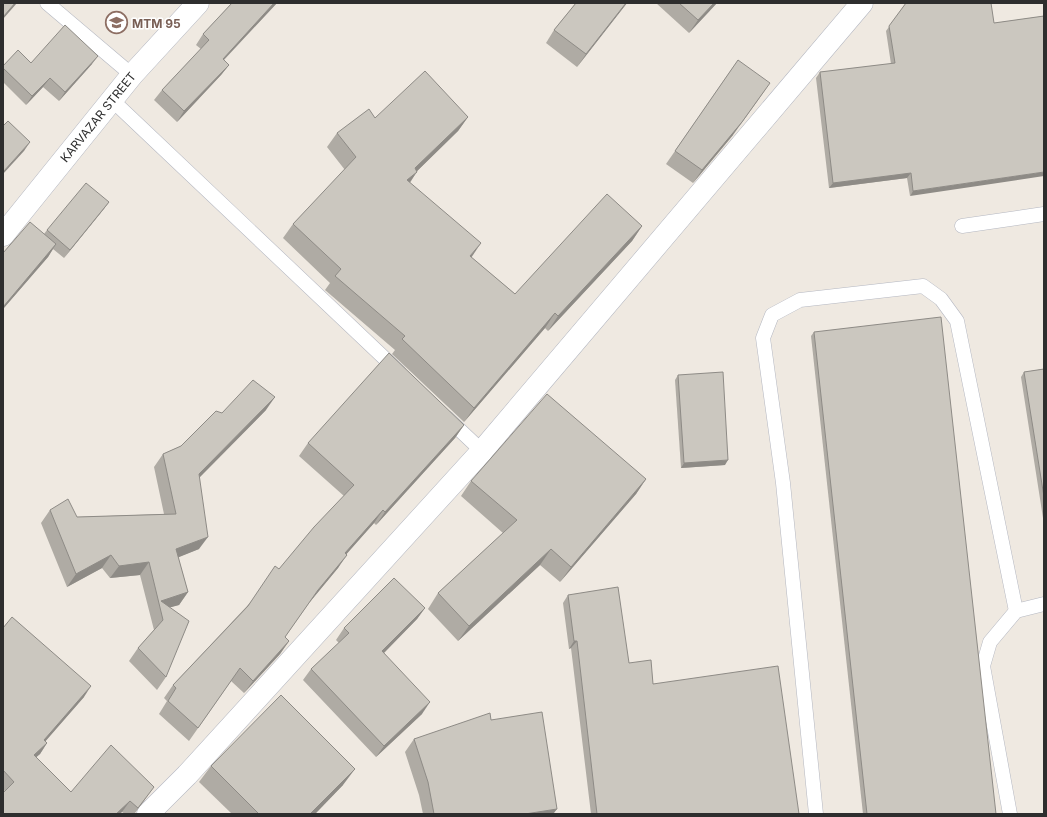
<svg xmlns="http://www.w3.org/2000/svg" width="1047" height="817" font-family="Inter,sans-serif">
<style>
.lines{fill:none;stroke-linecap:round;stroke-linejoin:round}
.service-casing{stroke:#b4b7c1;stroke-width:15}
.minor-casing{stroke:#b4b7c1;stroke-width:23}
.service{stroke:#fff;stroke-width:14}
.minor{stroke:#fff;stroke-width:22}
.wall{fill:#afaba4}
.shaded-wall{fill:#8e8b86}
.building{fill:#cbc7bf;stroke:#8e8b86}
.labels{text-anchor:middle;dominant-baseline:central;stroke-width:3;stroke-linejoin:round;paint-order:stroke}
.education-label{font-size:12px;font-weight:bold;fill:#785e54;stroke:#fff;text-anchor:start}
.street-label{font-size:12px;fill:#2e2e2e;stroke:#fff}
</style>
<rect width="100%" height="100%" fill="#efe9e1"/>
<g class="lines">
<defs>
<g id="service">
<path d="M47 3 132 75"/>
<path d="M112 100 399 372"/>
<path d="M962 226 1044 214"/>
<path d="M447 418 482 451"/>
<path d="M816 814 783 483 763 338 772 315 800 300 923 286 941 299 957 321 1016 611"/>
<path d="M1010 814 983 666 990 642 1016 611 1044 604"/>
</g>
<g id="minor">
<path d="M3 235 132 75 198 3"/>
<path d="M148 814 187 775 482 451 862 3"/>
</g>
</defs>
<use href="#service" class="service-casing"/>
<use href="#minor" class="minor-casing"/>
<use href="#service" class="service"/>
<use href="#minor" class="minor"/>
</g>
<g class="wall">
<path d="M232 3H277L224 60 229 65 221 75 177 122 154 100 162 90 201 49 196 45 203 34Z"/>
<path d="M576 3H627L577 67 546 43 554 30Z"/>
<path d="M656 3H717L689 33Z"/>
<path d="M906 3 994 23 1044 16 910 196 907 178 829 188 816 78 820 72 891 64 886 31Z"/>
<path d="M738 60 733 135 693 183 666 164Z"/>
<path d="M31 63 92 64 59 101 43 87 26 105 3 82V68Z"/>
<path d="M468 117 458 131 417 171 410 183 471 257 515 294 642 226 632 241 548 331 545 328 464 422 392 354 395 350 325 290 330 283 283 238 293 224 345 170 327 147 337 133 375 118Z"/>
<path d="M109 202 103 210 64 258 53 249 48 257 3 309V253L44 234 47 230Z"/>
<path d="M814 332 996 814H863L811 336Z"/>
<path d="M1044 369V517L1043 518 1021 377 1024 372Z"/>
<path d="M678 375 725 465 681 468 675 380Z"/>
<path d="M266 410 199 478V549L178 557 188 592 179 605 170 607 166 677 157 690 129 661 138 648 154 630 140 575 110 578 102 568 67 587 41 523 50 510 77 517 164 514 154 467 163 454 181 446 222 413Z"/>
<path d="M464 425 455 438 376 525 374 523 346 554 338 568 309 603 285 637 289 641 280 654 244 693 231 681 189 741 159 714 167 701 164 698 173 685 247 606 344 496 299 456 308 443Z"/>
<path d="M646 479 636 494 560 582 540 565 458 641 428 609 438 593 503 533 461 496 471 481Z"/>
<path d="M568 595 629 663 799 814H591L571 648 569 649 563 603Z"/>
<path d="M425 608 417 619 384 653 422 714 376 757 303 680 311 669 339 643 336 640 344 628Z"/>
<path d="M3 628 84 697 45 741 47 743 40 754 36 757 71 792 146 798 134 814H125L122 812 5 791 3 790Z"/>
<path d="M491 720 557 809 553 814H423L419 795 405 752 414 739Z"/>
<path d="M211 766 343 785 315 814H232L199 782Z"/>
</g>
<g class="shaded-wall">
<path d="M15 3H17L3 19V17Z"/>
<path d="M274 3H277L215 69 223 59Z"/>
<path d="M626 3H627L577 67 586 54Z"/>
<path d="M714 3H717L689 33 698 20Z"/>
<path d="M98 56 92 64 59 101 65 92Z"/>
<path d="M229 65 221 75 177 122 184 111Z"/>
<path d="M50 78 43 87 26 105 32 96Z"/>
<path d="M770 83 733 135 693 183 702 170Z"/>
<path d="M468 117 458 131 410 178 417 172 407 186 396 195 415 168Z"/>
<path d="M30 142 24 151 3 174V172Z"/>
<path d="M1044 172V176L910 196 913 191Z"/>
<path d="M911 173 907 178 829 188 833 183Z"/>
<path d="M109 202 103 210 64 258 70 250Z"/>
<path d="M642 226 632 241 548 331 558 316Z"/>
<path d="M481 243 471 258 470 256Z"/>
<path d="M56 244 48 257 3 309V307Z"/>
<path d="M555 313 545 328 464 422 474 408Z"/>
<path d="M275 397 266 410 190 487 199 474Z"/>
<path d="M464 425 455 438 376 525 385 512Z"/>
<path d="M728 460 725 465 681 468 684 463Z"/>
<path d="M646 479 636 494 560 582 571 567Z"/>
<path d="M383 510 374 523 336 566 345 553Z"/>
<path d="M208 537 199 549 167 562 176 549Z"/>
<path d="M551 549 540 565 458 641 469 626Z"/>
<path d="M111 555 102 568 67 587 76 574Z"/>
<path d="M347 555 338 568 309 603 318 590Z"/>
<path d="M149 562 140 575 110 578 119 566Z"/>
<path d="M188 592 179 605 161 610V601Z"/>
<path d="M425 608 417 619 374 663 382 651Z"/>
<path d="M289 641 280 654 244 693 253 681Z"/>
<path d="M574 641H577L571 648 569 649Z"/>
<path d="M91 686 84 697 37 751 44 740Z"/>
<path d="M430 702 422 714 376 757 384 746Z"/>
<path d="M47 743 40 754 26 766 34 755Z"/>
<path d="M355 769 343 785 315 814H310Z"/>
<path d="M154 787 146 798 134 814 138 808Z"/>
<path d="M130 801 122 812 120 814H116Z"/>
<path d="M557 809 553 814H525Z"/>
</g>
<g class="building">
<path d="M3 3H15L3 17Z"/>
<path d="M232 3H274L223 59 229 65 184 111 162 90 209 40 203 34Z"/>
<path d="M576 3H626L586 54 554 30Z"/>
<path d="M679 3H714L698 20Z"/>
<path d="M906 3H991L994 23 1044 16V172L913 191 911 173 833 183 820 72 895 63 889 26Z"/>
<path d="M65 25 98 56 65 92 50 78 32 96 3 68V66L18 50 31 63Z"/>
<path d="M738 60 770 83 742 122 702 170 675 151Z"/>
<path d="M425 71 468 117 415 168 417 172 407 180 481 243 470 256 515 294 607 194 642 226 558 316 555 313 474 408 402 339 405 336 335 276 341 269 293 224 356 157 337 133 369 109 375 118Z"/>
<path d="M8 121 30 142 3 172V126Z"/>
<path d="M86 183 109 202 70 250 47 230Z"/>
<path d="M30 222 56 244 3 307V253Z"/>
<path d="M941 317 996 814H867L814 332Z"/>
<path d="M389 353 464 425 385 512 383 510 345 553 347 555 318 590 285 637 289 641 253 681 240 668 198 728 168 701 176 688 173 685 248 606 275 566 279 569 314 527 354 485 308 443Z"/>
<path d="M1044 369V497L1024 372Z"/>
<path d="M723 372 728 460 684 463 678 375Z"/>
<path d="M253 380 275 397 199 474 208 537 176 549 188 592 161 601 189 621 166 677 138 648 163 620 149 562 119 566 111 555 76 574 50 510 68 499 77 517 176 514 163 454 181 446 216 411 222 413Z"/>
<path d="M547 394 646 479 571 567 551 549 469 626 438 593 517 520 471 481Z"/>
<path d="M394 578 425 608 382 651 430 702 384 746 311 669 349 633 344 628Z"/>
<path d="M618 587 629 663 651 660 653 684 778 666 799 814H597L577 641H574L568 595Z"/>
<path d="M12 617 91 686 44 740 47 743 34 755 71 792 111 745 154 787 138 808 130 801 116 814H3V793L14 782 3 770V628Z"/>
<path d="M281 695 355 769 310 814H259L211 766Z"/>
<path d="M542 712 557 809 525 814H434L428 782 414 739 490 713 491 720Z"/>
</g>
<defs>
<symbol id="school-ring" viewBox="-11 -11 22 22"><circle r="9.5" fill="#fff" stroke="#8d6e63" stroke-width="1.5"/><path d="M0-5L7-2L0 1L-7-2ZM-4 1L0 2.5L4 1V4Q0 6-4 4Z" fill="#8d6e63"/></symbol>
</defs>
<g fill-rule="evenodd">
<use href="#school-ring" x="104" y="10" width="25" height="25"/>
</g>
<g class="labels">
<g class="education-label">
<text x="132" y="23">МТМ 95</text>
</g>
<g class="street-label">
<text transform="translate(98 117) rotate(-51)">KARVAZAR STREET</text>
</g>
</g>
<rect width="1047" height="817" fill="none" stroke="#2e2e2e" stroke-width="8"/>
</svg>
